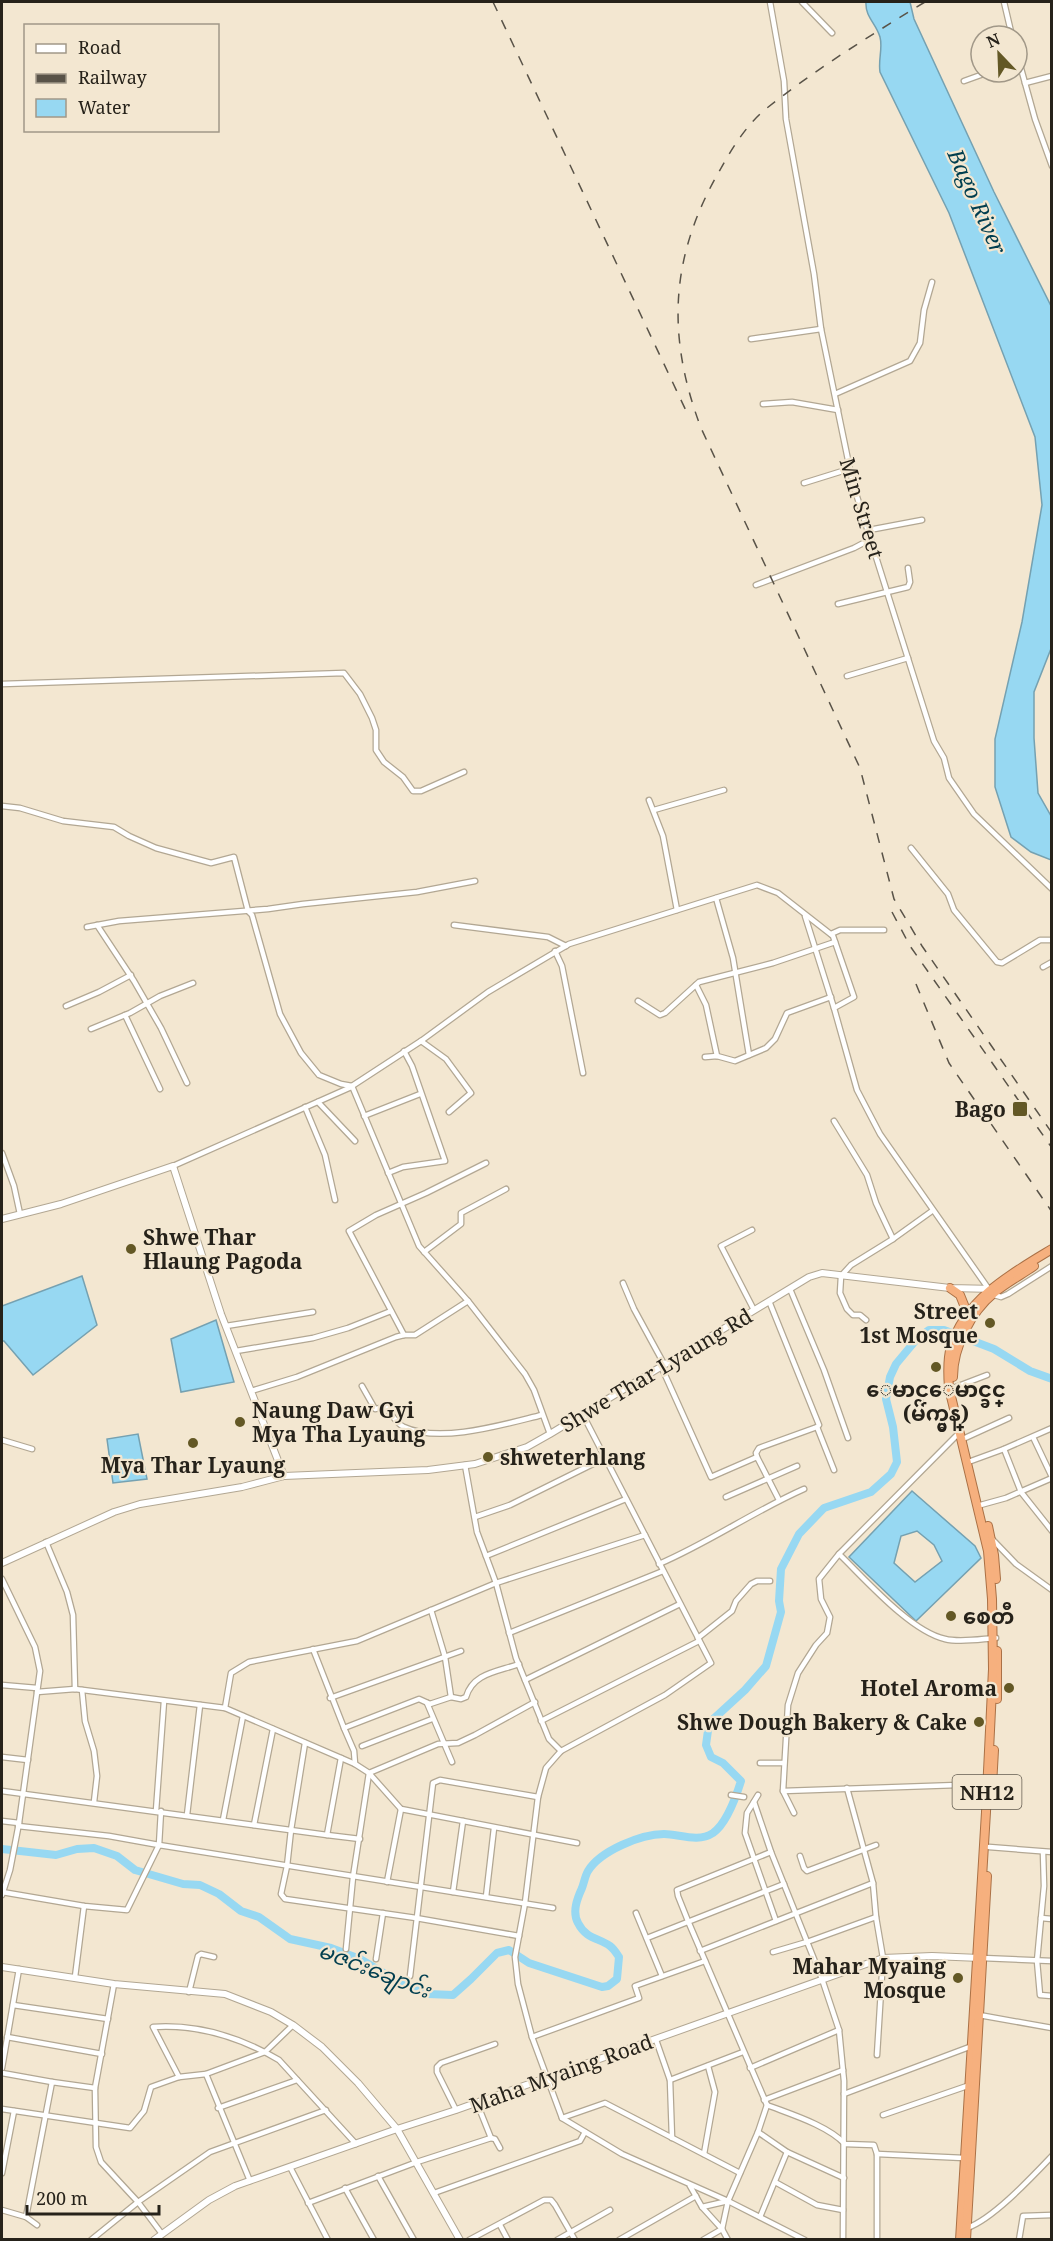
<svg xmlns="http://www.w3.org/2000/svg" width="1053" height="2241" font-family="'Noto Serif','Noto Sans Myanmar',serif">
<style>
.water{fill:#97d8f2;stroke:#75a1b1;stroke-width:1.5;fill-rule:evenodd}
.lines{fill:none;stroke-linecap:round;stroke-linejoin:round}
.river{stroke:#97d8f2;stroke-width:8}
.minor-casing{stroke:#b2a793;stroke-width:7}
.tertiary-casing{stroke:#b2a793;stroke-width:8}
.trunk-casing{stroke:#ab7146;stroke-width:10}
.minor{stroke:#fff;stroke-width:4.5}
.tertiary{stroke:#fff;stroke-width:6}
.trunk{stroke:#f6b07e;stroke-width:8}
.rail{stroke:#595348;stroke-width:1.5;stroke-dasharray:10 10;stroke-linecap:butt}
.poi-dot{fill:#635825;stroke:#f3e7d1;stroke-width:2}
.labels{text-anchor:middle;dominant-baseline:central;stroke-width:4.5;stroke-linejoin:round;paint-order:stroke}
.shield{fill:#f3e7d1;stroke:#645d51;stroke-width:1.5}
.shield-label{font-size:20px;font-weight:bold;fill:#26221a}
.street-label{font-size:21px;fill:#26221a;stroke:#f3e7d1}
.poi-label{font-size:21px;font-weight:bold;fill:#26221a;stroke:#f3e7d1;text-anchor:end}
.water-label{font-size:22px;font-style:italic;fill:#013e4f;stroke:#f3e7d1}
</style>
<rect width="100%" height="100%" fill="#f3e7d1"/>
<g class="water">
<path d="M866 2H910L914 19 994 192 1051 306 1052 646 1034 692V738L1038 793 1051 816V860L1031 852 1011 837 995 787V739L1022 622 1042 505 1035 437 949 213 880 72C878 60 883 48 880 37 876 23 865 17 866 2Z"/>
<path d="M82 1276 97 1325 33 1375 4 1341H2V1306Z"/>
<path d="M216 1320 234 1382 181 1392 171 1339Z"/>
<path d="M138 1434 147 1479 113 1483 107 1439Z"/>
<path d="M912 1491 975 1546 981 1558 916 1621 849 1557ZM917 1531 934 1545 942 1561 915 1582 894 1563 901 1536Z"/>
</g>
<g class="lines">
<path class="river" d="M2 1849 56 1855 77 1849 94 1848 117 1856 135 1870 183 1884 200 1885 219 1894 241 1911 259 1917 290 1939 331 1948 360 1959 392 1978 428 1994 453 1995 471 1979 497 1953 509 1950 529 1963 602 1987 608 1986 617 1979 619 1957C617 1954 614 1949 610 1946 599 1938 586 1939 578 1923 572 1912 577 1899 582 1888 584 1883 585 1876 588 1871 600 1851 641 1834 664 1834 679 1834 698 1843 713 1833 727 1823 736 1797 741 1781L723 1763 711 1757 706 1745 709 1723 745 1690 766 1666 781 1612 779 1601 781 1569 799 1534 824 1508 871 1492 891 1474 897 1462 893 1427 886 1399 890 1377 896 1364 916 1340 929 1330H944L994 1349 1030 1371 1052 1379"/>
<defs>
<g id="minor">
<path d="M770 2 784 81 786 119 814 274 821 329 853 484 934 741 944 758 949 778 974 814 1052 889"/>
<path d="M802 2 832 33"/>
<path d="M1004 2 1012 36"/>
<path d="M1017 54 1035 119 1052 166"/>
<path d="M964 81 989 72"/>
<path d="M1025 83 1052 76"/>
<path d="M751 339 821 329"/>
<path d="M835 394 910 361 920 343 924 310 932 282"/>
<path d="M763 404 792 402 838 410"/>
<path d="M804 483 849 469"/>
<path d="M869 530 922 520"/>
<path d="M756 585 854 548 871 539"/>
<path d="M838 604 908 587 910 582 908 568"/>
<path d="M847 676 908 658"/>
<path d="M2 684 344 673 360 694 372 718 376 730V750L384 762 403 777 413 791H421L464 772"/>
<path d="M649 800 663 836 677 910"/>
<path d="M2 806 20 808 63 821 114 827 129 836 156 848 211 863 234 857 248 911 252 915 280 1014 301 1053 319 1075 341 1084 352 1086 419 1246 468 1301 525 1374 534 1390 550 1434"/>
<path d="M654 810 724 790"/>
<path d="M911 848 948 894 954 910 997 962 1002 963 1040 940H1052"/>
<path d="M716 898 733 958 749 1055"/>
<path d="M805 916 834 1008"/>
<path d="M97 925 134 981 161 1028 187 1083"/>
<path d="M454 925 548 937 566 946"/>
<path d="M87 927 119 921 268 909 303 904 417 892 475 881"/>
<path d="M831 934 840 930H884"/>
<path d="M555 951 562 966 583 1073"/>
<path d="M1043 967 1052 962"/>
<path d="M696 985 706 1005 717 1056"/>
<path d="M638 1001 660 1015 665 1013 699 982 773 963 835 942"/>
<path d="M66 1006 99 992 131 975"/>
<path d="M125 1015 160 1089"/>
<path d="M91 1029 130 1013 160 996 193 983"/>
<path d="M421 1041 446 1059 471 1093 449 1112"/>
<path d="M705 1057 717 1056 735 1061 766 1048 775 1039 787 1013 831 997"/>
<path d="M318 1102 355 1141"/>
<path d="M305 1107 325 1155 335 1200"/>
<path d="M364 1116 420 1094"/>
<path d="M834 1121 867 1175 876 1203 893 1239"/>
<path d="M2 1153 14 1186 20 1214"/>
<path d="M173 1166 349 1088 421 1041 488 992 569 944 757 885 778 893 833 936 854 997 834 1008 857 1090 880 1134 988 1288"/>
<path d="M388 1173 403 1167 445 1161 412 1066 404 1051"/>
<path d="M752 1230 721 1246 754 1310"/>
<path d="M424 1252 461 1224V1213L506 1189"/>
<path d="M623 1283 634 1309 664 1364"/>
<path d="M790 1289 824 1370 848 1438"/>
<path d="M991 1294 1001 1297 1008 1294 1052 1266"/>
<path d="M866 1320 860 1315H853L847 1309 840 1293 841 1276 851 1265 893 1239 932 1211"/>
<path d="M226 1326 313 1312"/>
<path d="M404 1335 349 1231 376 1215 426 1193 486 1163"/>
<path d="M236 1351 313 1338 348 1328 391 1311"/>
<path d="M661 1366 711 1477 757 1457 756 1453 759 1448 817 1427 819 1425 769 1301"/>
<path d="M362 1386 375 1409 386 1407C391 1413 396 1424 404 1427 440 1444 505 1424 542 1415"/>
<path d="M953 1388 987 1375"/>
<path d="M251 1391 297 1377 396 1337 404 1335H415L468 1301"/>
<path d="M582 1413 711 1663 665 1695 561 1751 546 1768 538 1797 525 1903 515 1957 518 1984 532 2037 562 2118 622 2154 728 2201 805 2240"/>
<path d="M817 1427 834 1470"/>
<path d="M1033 1437 1052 1477"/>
<path d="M965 1438 1009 1418"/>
<path d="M2 1440 32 1449"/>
<path d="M1004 1449 1021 1492 1052 1531"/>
<path d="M757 1457 779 1500"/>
<path d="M971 1461 1004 1449 1052 1428"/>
<path d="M465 1465 477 1532 496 1583 516 1658 549 1739 561 1751"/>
<path d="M726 1497 797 1466"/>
<path d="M977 1506 1006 1498 1052 1478"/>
<path d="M475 1517 510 1505 605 1458"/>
<path d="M992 1539 1016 1564 1052 1590"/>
<path d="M46 1542 67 1592 73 1615 75 1689"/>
<path d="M839 1554C865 1579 910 1631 945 1639 960 1643 981 1639 996 1638"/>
<path d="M486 1556 626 1499"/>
<path d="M659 1564C710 1542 754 1511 804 1489"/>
<path d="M2 1579 35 1647 40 1671 19 1823 10 1870 2 1895"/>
<path d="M431 1610 445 1657 451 1697"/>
<path d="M509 1633 663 1571"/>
<path d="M698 1638 732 1611 736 1601 751 1584 757 1581H770"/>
<path d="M313 1649 344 1728 419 1699 430 1704 451 1697 461 1699 466 1697C473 1673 497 1672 519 1664"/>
<path d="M525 1680 680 1604"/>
<path d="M2 1685 37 1688"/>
<path d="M82 1690 85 1721 94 1751 97 1776 94 1802"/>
<path d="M37 1692 75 1689 225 1708"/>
<path d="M330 1698 461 1651"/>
<path d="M427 1703 452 1762"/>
<path d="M541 1721 699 1641"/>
<path d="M344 1728 354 1751 355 1764"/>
<path d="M305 1743 291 1830 287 1866 281 1894 285 1899 416 1918 519 1936"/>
<path d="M362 1746 432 1719"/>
<path d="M2 1757 28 1760"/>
<path d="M760 1763H784"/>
<path d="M847 1788 873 1883 876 1917 883 1958 877 2055"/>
<path d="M2 1791 327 1835 341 1758"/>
<path d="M783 1791 987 1784"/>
<path d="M731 1795 744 1797"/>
<path d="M758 1795 747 1813 745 1833 776 1921"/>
<path d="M754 1802 771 1852 822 1979 839 2030 844 2081 843 2240"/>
<path d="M156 1811 164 1701"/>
<path d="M794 1813 783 1791 788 1705 798 1673 816 1645 827 1633 830 1617 821 1599 819 1579 839 1554 959 1433"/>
<path d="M187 1815 200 1705"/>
<path d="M223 1820 243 1716"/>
<path d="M2 1821 19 1823"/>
<path d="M254 1825 273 1729"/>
<path d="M18 1826 109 1836 159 1845 161 1811"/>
<path d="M327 1835 360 1839"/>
<path d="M577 1843 401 1809 369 1773 355 1764 225 1708 231 1673 249 1662 357 1641 496 1583 645 1535"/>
<path d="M989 1847 1052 1852"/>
<path d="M1043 1852 1044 1886 1037 1961 1040 1995 1052 1996"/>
<path d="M800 1856 804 1868 807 1871 876 1845"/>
<path d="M387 1882 401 1809"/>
<path d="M2 1892 84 1906 127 1910 159 1845 553 1908"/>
<path d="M453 1892 463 1821"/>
<path d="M486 1897 494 1828"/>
<path d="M636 1913 662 1976"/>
<path d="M1041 1918 1052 1919"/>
<path d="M647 1938 784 1884"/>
<path d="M346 1949 353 1877 369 1773 438 1744 458 1743 475 1735 535 1702"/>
<path d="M700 1951 873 1883"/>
<path d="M773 1952 807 1942 876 1917"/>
<path d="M982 1958 1052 1961"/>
<path d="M376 1959 383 1913"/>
<path d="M410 1976 433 1783 440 1780 538 1797"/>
<path d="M75 1977 84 1906"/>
<path d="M189 1992 198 1956 201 1954 214 1957"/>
<path d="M13 2005 108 2019"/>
<path d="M979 2015 1052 2028"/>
<path d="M7 2037 102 2054"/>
<path d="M532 2037 639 1998 635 1986 705 1961"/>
<path d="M656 2040 670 2080 672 2138"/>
<path d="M2 2068 19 1969"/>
<path d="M750 2068 839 2030"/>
<path d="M2 2073 52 2082"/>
<path d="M206 2074 250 2181"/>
<path d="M179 2077 153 2027C198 2024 240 2037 279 2060L356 2144"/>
<path d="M670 2080 743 2052"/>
<path d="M95 2088 96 2147 101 2162 138 2202 162 2234"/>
<path d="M844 2094 972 2046"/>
<path d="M764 2100 843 2070"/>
<path d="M767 2105C790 2114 827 2125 845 2144L874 2145 877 2154V2240"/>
<path d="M218 2108 297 2080"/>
<path d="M2 2109 130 2128 144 2111 151 2087 179 2077 206 2074 265 2052 293 2025"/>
<path d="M456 2110 437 2072V2067L441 2063 495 2044"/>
<path d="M883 2115 970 2085"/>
<path d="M562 2118 605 2103 740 2173"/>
<path d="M758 2132 787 2152 844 2178"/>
<path d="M491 2138 495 2139 500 2148"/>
<path d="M704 2154 715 2092 708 2066"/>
<path d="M877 2154 964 2158"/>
<path d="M290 2167 328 2240"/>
<path d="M2 2173 14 2111"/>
<path d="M378 2176 414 2240"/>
<path d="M775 2182 817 2205 843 2210"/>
<path d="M690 2186 702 2207 722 2229 728 2240"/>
<path d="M345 2188 374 2240"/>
<path d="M434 2193 580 2141 585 2132"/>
<path d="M308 2203 417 2162 491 2138 477 2103"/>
<path d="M702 2207 728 2201"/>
<path d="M2 2210 26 2217 52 2082 95 2088 114 1984"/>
<path d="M26 2217 37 2225"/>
<path d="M760 2217 787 2152"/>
<path d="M500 2225 508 2240"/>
<path d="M967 2228C993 2219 1032 2177 1052 2156"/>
<path d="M722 2229 728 2201 758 2132 767 2105 688 1921 678 1896 677 1890 771 1852"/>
<path d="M91 2240 138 2202 210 2152 326 2110"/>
<path d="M469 2240 544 2200H551L555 2205 575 2240"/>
<path d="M557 2240 610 2210"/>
<path d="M619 2240 696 2196"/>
<path d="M703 2240 722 2229"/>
<path d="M1019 2240 1023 2216 1052 2215"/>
</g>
<g id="tertiary">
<path d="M2 1219 61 1204 173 1166 221 1314 284 1476"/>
<path d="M2 1563 114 1512 140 1504 242 1487 284 1476 428 1470 475 1464 527 1447 550 1434 809 1277 822 1273 950 1288 995 1289"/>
<path d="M2 1967 114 1984 225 1994 271 2012 293 2025 322 2047 358 2083 397 2129 460 2240"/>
<path d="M154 2240 209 2200 235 2186 397 2129 456 2110 883 1958 932 1956 980 1958"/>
</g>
<g id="trunk">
<path d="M950 1288 960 1295 968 1315"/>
<path d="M953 1377C953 1347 971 1312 994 1293 1006 1283 1021 1275 1034 1266"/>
<path d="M988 1526 994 1555 996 1579"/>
<path d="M997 1699V1651"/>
<path d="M991 1804 994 1750"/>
<path d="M960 2240 986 1812 993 1669 992 1599 988 1551 949 1388C948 1375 947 1360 951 1347 965 1299 1012 1273 1052 1249"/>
<path d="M966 2240 987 1876"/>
</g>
</defs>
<use href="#minor" class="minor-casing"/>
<use href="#tertiary" class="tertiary-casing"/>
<use href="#trunk" class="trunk-casing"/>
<use href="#minor" class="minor"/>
<use href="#tertiary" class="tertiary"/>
<use href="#trunk" class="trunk"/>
<g class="rail">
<path d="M493 2 689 417"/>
<path d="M925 2C871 35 816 69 767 108 747 124 732 148 720 170 670 256 666 335 701 428L860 768 894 899 922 946 1052 1133"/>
<path d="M892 912 910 946 1052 1148"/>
<path d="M916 984 949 1063 1052 1212"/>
</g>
</g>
<g class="poi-dot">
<rect x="1012" y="1101" width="16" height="16" rx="3"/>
<circle cx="131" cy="1249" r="6"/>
<circle cx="990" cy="1323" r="6"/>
<circle cx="936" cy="1367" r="6"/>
<circle cx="240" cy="1422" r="6"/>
<circle cx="193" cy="1443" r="6"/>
<circle cx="488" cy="1457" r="6"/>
<circle cx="951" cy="1616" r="6"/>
<circle cx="1009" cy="1688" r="6"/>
<circle cx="979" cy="1722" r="6"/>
<circle cx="958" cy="1978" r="6"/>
</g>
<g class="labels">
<rect class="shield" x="952.5" y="1775" width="69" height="34" rx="4.5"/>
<g class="shield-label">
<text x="987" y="1792">NH12</text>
</g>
<g class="street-label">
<text transform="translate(862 508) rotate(73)">Min Street</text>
<text transform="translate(656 1370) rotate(-31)">Shwe Thar Lyaung Rd</text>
<text transform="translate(561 2073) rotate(-20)">Maha Myaing Road</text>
</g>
<g class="poi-label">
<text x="1006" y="1109">Bago</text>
<text x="143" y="1237" text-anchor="start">Shwe Thar<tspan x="143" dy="24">Hlaung Pagoda</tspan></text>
<text x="978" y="1311">Street<tspan x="978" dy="24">1st Mosque</tspan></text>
<text x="936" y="1389" text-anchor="middle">ေမာင္ေမာင္ခင္<tspan x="936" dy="24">(မ်က္မွန္)</tspan></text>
<text x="252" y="1410" text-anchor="start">Naung Daw Gyi<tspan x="252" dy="24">Mya Tha Lyaung</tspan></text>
<text x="500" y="1457" text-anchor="start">shweterhlang</text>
<text x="193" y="1465" text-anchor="middle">Mya Thar Lyaung</text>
<text x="963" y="1616" text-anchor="start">စေတီ</text>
<text x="997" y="1688">Hotel Aroma</text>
<text x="967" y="1722">Shwe Dough Bakery &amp; Cake</text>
<text x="946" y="1966">Mahar Myaing<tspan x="946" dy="24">Mosque</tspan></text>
</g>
<g class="water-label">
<text transform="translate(978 201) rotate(66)">Bago River</text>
<text transform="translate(375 1969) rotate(21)">မဇင်းချောင်း</text>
</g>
</g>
<rect width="1053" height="2241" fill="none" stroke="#26221a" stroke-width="6"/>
<rect x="24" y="24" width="195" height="108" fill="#f3e7d1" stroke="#a19888" stroke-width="1.5"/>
<rect x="36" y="44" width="30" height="9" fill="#ffffff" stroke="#a19888" stroke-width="1.5"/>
<text x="78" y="54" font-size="18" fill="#26221a">Road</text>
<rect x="36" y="74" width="30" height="9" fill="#595348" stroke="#a19888" stroke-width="1.5"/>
<text x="78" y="84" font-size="18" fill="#26221a">Railway</text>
<rect x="36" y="99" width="30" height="18" fill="#97d8f2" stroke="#a19888" stroke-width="1.5"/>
<text x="78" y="114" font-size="18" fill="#26221a">Water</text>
<g transform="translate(999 54) rotate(337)"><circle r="28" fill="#f3e7d1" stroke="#a19888" stroke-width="1.5"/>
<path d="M0-4.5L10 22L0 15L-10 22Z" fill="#635825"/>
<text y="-9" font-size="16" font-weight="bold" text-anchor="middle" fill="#26221a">N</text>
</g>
<path d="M27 2205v9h132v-9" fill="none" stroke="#26221a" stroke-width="3"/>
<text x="36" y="2205" font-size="18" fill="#26221a" stroke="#f3e7d1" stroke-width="4.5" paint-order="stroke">200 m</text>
</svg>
